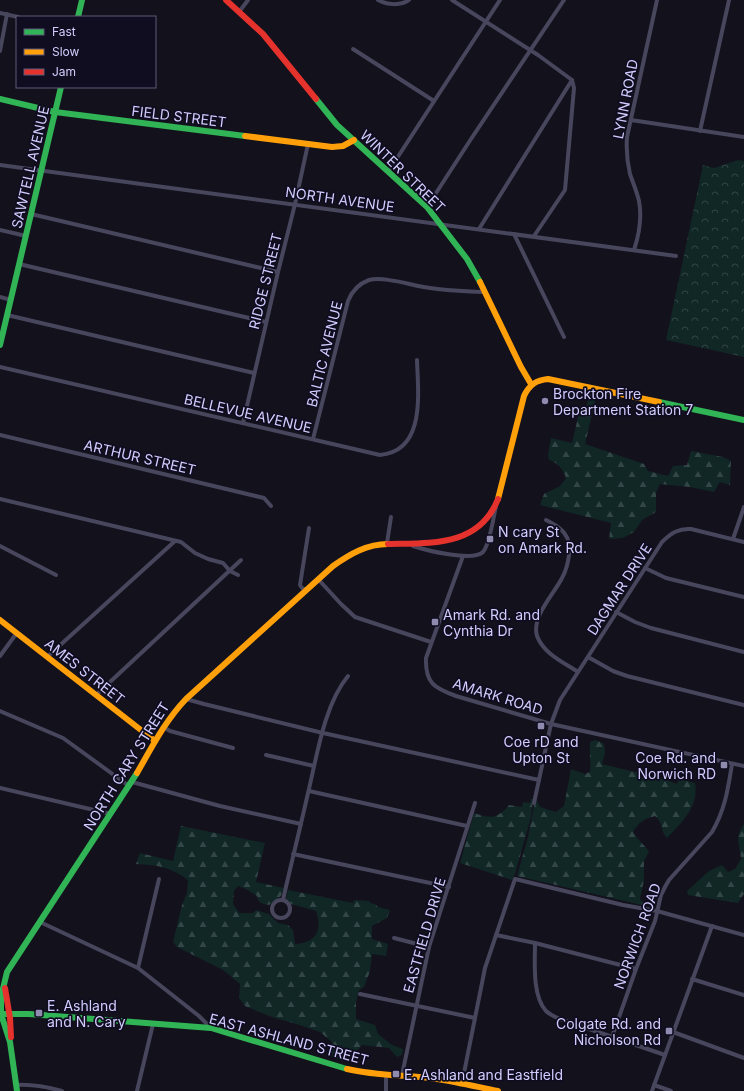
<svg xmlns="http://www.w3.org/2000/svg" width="744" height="1091" font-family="Inter,sans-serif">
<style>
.forest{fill:url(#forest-firs)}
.park{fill:url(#park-crowns)}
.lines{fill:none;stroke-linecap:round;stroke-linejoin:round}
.street{stroke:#47465d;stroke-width:4}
.fast{stroke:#30b455;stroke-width:6}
.slow{stroke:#ff9f0a;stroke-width:6}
.jam{stroke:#e5322d;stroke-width:6}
.poi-dot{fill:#8f8baf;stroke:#100d20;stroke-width:1.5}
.labels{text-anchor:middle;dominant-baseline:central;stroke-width:3.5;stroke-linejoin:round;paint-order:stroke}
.street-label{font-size:14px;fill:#d2cdfe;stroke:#100d20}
.poi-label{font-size:14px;fill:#d2cdfe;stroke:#100d20;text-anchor:start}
</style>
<defs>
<pattern id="forest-firs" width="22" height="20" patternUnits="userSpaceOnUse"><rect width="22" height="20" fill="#102726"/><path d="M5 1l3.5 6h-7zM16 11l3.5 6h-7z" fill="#324547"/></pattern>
<pattern id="park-crowns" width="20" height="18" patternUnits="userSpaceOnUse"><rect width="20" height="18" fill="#102726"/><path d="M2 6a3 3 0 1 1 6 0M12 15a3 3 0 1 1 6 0" fill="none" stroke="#324547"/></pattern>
</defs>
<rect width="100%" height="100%" fill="#13111c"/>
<g class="forest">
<path d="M590 391 597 393 585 444 644 464 648 471 668 476 673 466 687 465 691 451 723 457 731 461 730 485 720 482 714 492 690 487 660 484 656 493V512L642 520 634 532 623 538 609 539 611 523 540 505 544 494 560 486 566 478C563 469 558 463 549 460L548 455 551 438 572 443 578 417 582 410 586 409Z"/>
<path d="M595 740 603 743C607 751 604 756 602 764L664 779 677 784 679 779 695 783C699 807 682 822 667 838 659 829 665 825 655 816 644 819 639 822 633 832L638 839 649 851 644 861V880L640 899 646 906 517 876 528 837 535 801H537L540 807 556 812 564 806 571 769 585 774 590 772C591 761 589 752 590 742Z"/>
<path d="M531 799H533L531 817 515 874 512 880 460 863 474 813C491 819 497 819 509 805L522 807 523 802 530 803Z"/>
<path d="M744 824V894L738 903 688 895 687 891 709 871 722 865 728 872 735 869 741 859C740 843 734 838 744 824Z"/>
<path d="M181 826 265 843 256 882 284 888 281 896 269 905C262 904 258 903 257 896L246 889 238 886 234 891 233 904 239 913H253L256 910 269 914 278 923 288 925 293 930 295 944C316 943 323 930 316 911L291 904 286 899 288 890 353 903 354 900 370 901V903L375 904 378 907 390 910 387 918 372 926V939L388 944 386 956 372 954 370 971 364 987 359 990 356 1003V1019L375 1025 378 1034 392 1045 403 1049 402 1055 397 1057 389 1048 362 1045C352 1056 349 1064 332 1057V1042L320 1032 296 1024 269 1016 245 1006 239 998 240 984 223 970 177 947 173 942 182 905 187 893 188 880C171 867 157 865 136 864L140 853 173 861Z"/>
</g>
<path class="park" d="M738 160 744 161V357L666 340 703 165 714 168Z"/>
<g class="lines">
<g class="street">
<path d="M378 0C387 5 401 6 409 0"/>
<path d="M452 0 538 55 572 80 574 88 565 190 534 236"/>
<path d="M239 12 248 0"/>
<path d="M0 13 18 17"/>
<path d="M353 49 434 101"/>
<path d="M0 51 7 14"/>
<path d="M631 120 744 137"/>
<path d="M700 131 729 0"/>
<path d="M0 165 676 256"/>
<path d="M388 172 500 0"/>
<path d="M427 207 471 139 564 0"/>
<path d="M31 214 278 272"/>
<path d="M479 229 572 80"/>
<path d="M0 230 26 236"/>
<path d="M514 234 564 337"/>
<path d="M634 250C639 235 642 217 639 201 637 192 633 183 630 174 627 161 626 150 627 137L657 0"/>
<path d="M19 264 266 322"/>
<path d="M0 297 11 300"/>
<path d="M7 315 254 373"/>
<path d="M0 367 380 455C426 451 418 393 417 360"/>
<path d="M243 423 278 272 295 204 308 144"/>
<path d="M0 435 264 498 271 506"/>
<path d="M313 439 348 301C352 291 358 284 369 280 385 276 413 286 430 288 448 291 466 291 485 292"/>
<path d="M0 499 181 542 195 553 208 559 223 563 230 571 238 575"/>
<path d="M546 520C561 527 572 536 569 555 568 563 566 571 562 578 554 594 531 617 537 636 544 654 563 662 578 672"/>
<path d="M733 539 744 507"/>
<path d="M387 543 391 517"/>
<path d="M0 546 56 575"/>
<path d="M413 546C425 550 473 562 483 552 490 544 493 518 496 507"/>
<path d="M463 556 426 658C425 683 434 688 456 696L551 724 744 766"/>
<path d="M645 568 666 578 744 597"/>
<path d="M318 579 341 604 355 617 431 642"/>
<path d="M307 590 302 588 300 585 309 528"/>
<path d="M616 612 635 622 651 628 744 652"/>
<path d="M0 656 16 634"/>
<path d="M47 657 175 541"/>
<path d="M588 657 613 671 627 676 744 705"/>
<path d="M96 695 241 560"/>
<path d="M186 699 204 704 323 733 539 780"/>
<path d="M0 711 63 738 129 786"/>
<path d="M163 727 170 731 233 748"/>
<path d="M266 755 314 766"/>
<path d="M132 782 220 806 301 824"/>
<path d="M0 788 111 814"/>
<path d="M309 791 467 826"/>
<path d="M534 803 551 724 560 700 662 542C671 533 679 528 691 529L744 542"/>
<path d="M293 854 449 887"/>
<circle cx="281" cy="909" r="9"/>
<path d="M283 900C291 864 300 829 308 793 317 756 324 705 348 676"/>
<path d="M40 922 138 968 199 1016 211 1028"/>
<path d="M496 935 535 943 636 969"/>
<path d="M394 938 429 947"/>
<path d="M535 943C535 962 532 996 546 1011 550 1015 555 1017 560 1019L665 1055"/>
<path d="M138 968 159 879"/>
<path d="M692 979 744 995"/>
<path d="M360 994 475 1018"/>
<path d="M673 1032 744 1058"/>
<path d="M612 1037 636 969 655 921 661 895 665 887 669 880 712 832C725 810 728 789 732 764"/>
<path d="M386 1075V1091"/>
<path d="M402 1075 429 947 475 803"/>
<path d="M462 1083 485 968 515 879 623 905 657 911 744 935"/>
<path d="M16 1085C32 1084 47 1087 62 1091"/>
<path d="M654 1085 671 1091"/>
<path d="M137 1091 153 1024"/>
<path d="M652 1091 712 926"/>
</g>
<g class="fast">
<path d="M78 17 82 0"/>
<path d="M0 99 55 112 245 136"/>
<path d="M316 99 337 125 427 207 467 259 480 282"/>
<path d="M0 345 61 87"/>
<path d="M659 402 744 420"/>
<path d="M0 1014H29L211 1028 347 1069"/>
<path d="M17 1091 10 1042 1 1014V997L7 972 137 773"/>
</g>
<g class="slow">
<path d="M245 136 332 147 343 146 354 140"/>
<path d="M480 282 521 367 531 384"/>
<path d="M498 499 524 396C529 385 536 380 548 379L659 402"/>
<path d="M0 620 155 741"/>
<path d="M137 773C152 747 165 721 186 699L333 566C350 554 367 544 388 544"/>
<path d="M347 1069C377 1076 407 1075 437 1079 457 1082 478 1087 498 1091"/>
</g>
<g class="jam">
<path d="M226 0 263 34 316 99"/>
<path d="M388 544C431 543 479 547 498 499"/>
<path d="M5 988 10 1018 11 1037"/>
</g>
</g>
<g class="poi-dot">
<circle cx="545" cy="401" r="4"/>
<rect x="486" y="535" width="8" height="8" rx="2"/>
<rect x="431" y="618" width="8" height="8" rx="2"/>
<rect x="537" y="722" width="8" height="8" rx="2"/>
<rect x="720" y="761" width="8" height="8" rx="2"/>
<rect x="35" y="1009" width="8" height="8" rx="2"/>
<rect x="665" y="1027" width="8" height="8" rx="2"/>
<rect x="392" y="1070" width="8" height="8" rx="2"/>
</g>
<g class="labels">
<g class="street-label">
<text transform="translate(625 99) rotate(-79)">LYNN ROAD</text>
<text transform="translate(179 116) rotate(7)">FIELD STREET</text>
<text transform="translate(30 167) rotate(-77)">SAWTELL AVENUE</text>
<text transform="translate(403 171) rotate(44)">WINTER STREET</text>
<text transform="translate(340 199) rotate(8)">NORTH AVENUE</text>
<text transform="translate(265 281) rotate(-76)">RIDGE STREET</text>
<text transform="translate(324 354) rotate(-76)">BALTIC AVENUE</text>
<text transform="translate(248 413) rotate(13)">BELLEVUE AVENUE</text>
<text transform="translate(140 457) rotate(13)">ARTHUR STREET</text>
<text transform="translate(619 589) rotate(-57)">DAGMAR DRIVE</text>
<text transform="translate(85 671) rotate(38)">AMES STREET</text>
<text transform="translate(498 696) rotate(17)">AMARK ROAD</text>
<text transform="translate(126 766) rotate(-58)">NORTH CARY STREET</text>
<text transform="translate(424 935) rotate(-74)">EASTFIELD DRIVE</text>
<text transform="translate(637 936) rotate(-70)">NORWICH ROAD</text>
<text transform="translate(289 1039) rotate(15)">EAST ASHLAND STREET</text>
</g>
<g class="poi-label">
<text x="553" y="393">Brockton Fire<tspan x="553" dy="16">Department Station 7</tspan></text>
<text x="498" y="531">N cary St<tspan x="498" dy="16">on Amark Rd.</tspan></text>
<text x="443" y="614">Amark Rd. and<tspan x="443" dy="16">Cynthia Dr</tspan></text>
<text x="541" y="741" text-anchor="middle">Coe rD and<tspan x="541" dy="16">Upton St</tspan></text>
<text x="716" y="757" text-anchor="end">Coe Rd. and<tspan x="716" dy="16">Norwich RD</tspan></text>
<text x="47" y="1005">E. Ashland<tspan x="47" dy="16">and N. Cary</tspan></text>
<text x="661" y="1023" text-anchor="end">Colgate Rd. and<tspan x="661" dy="16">Nicholson Rd</tspan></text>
<text x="404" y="1074">E. Ashland and Eastfield</text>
</g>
</g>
<rect x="16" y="16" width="140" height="72" fill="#100d20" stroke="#5e5a79"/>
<rect x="24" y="29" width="20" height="6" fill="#30b455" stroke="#5e5a79"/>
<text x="52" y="36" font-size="12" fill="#d2cdfe">Fast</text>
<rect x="24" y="49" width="20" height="6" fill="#ff9f0a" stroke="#5e5a79"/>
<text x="52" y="56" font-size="12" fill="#d2cdfe">Slow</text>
<rect x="24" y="69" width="20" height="6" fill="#e5322d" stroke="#5e5a79"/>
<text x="52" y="76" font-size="12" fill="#d2cdfe">Jam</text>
</svg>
